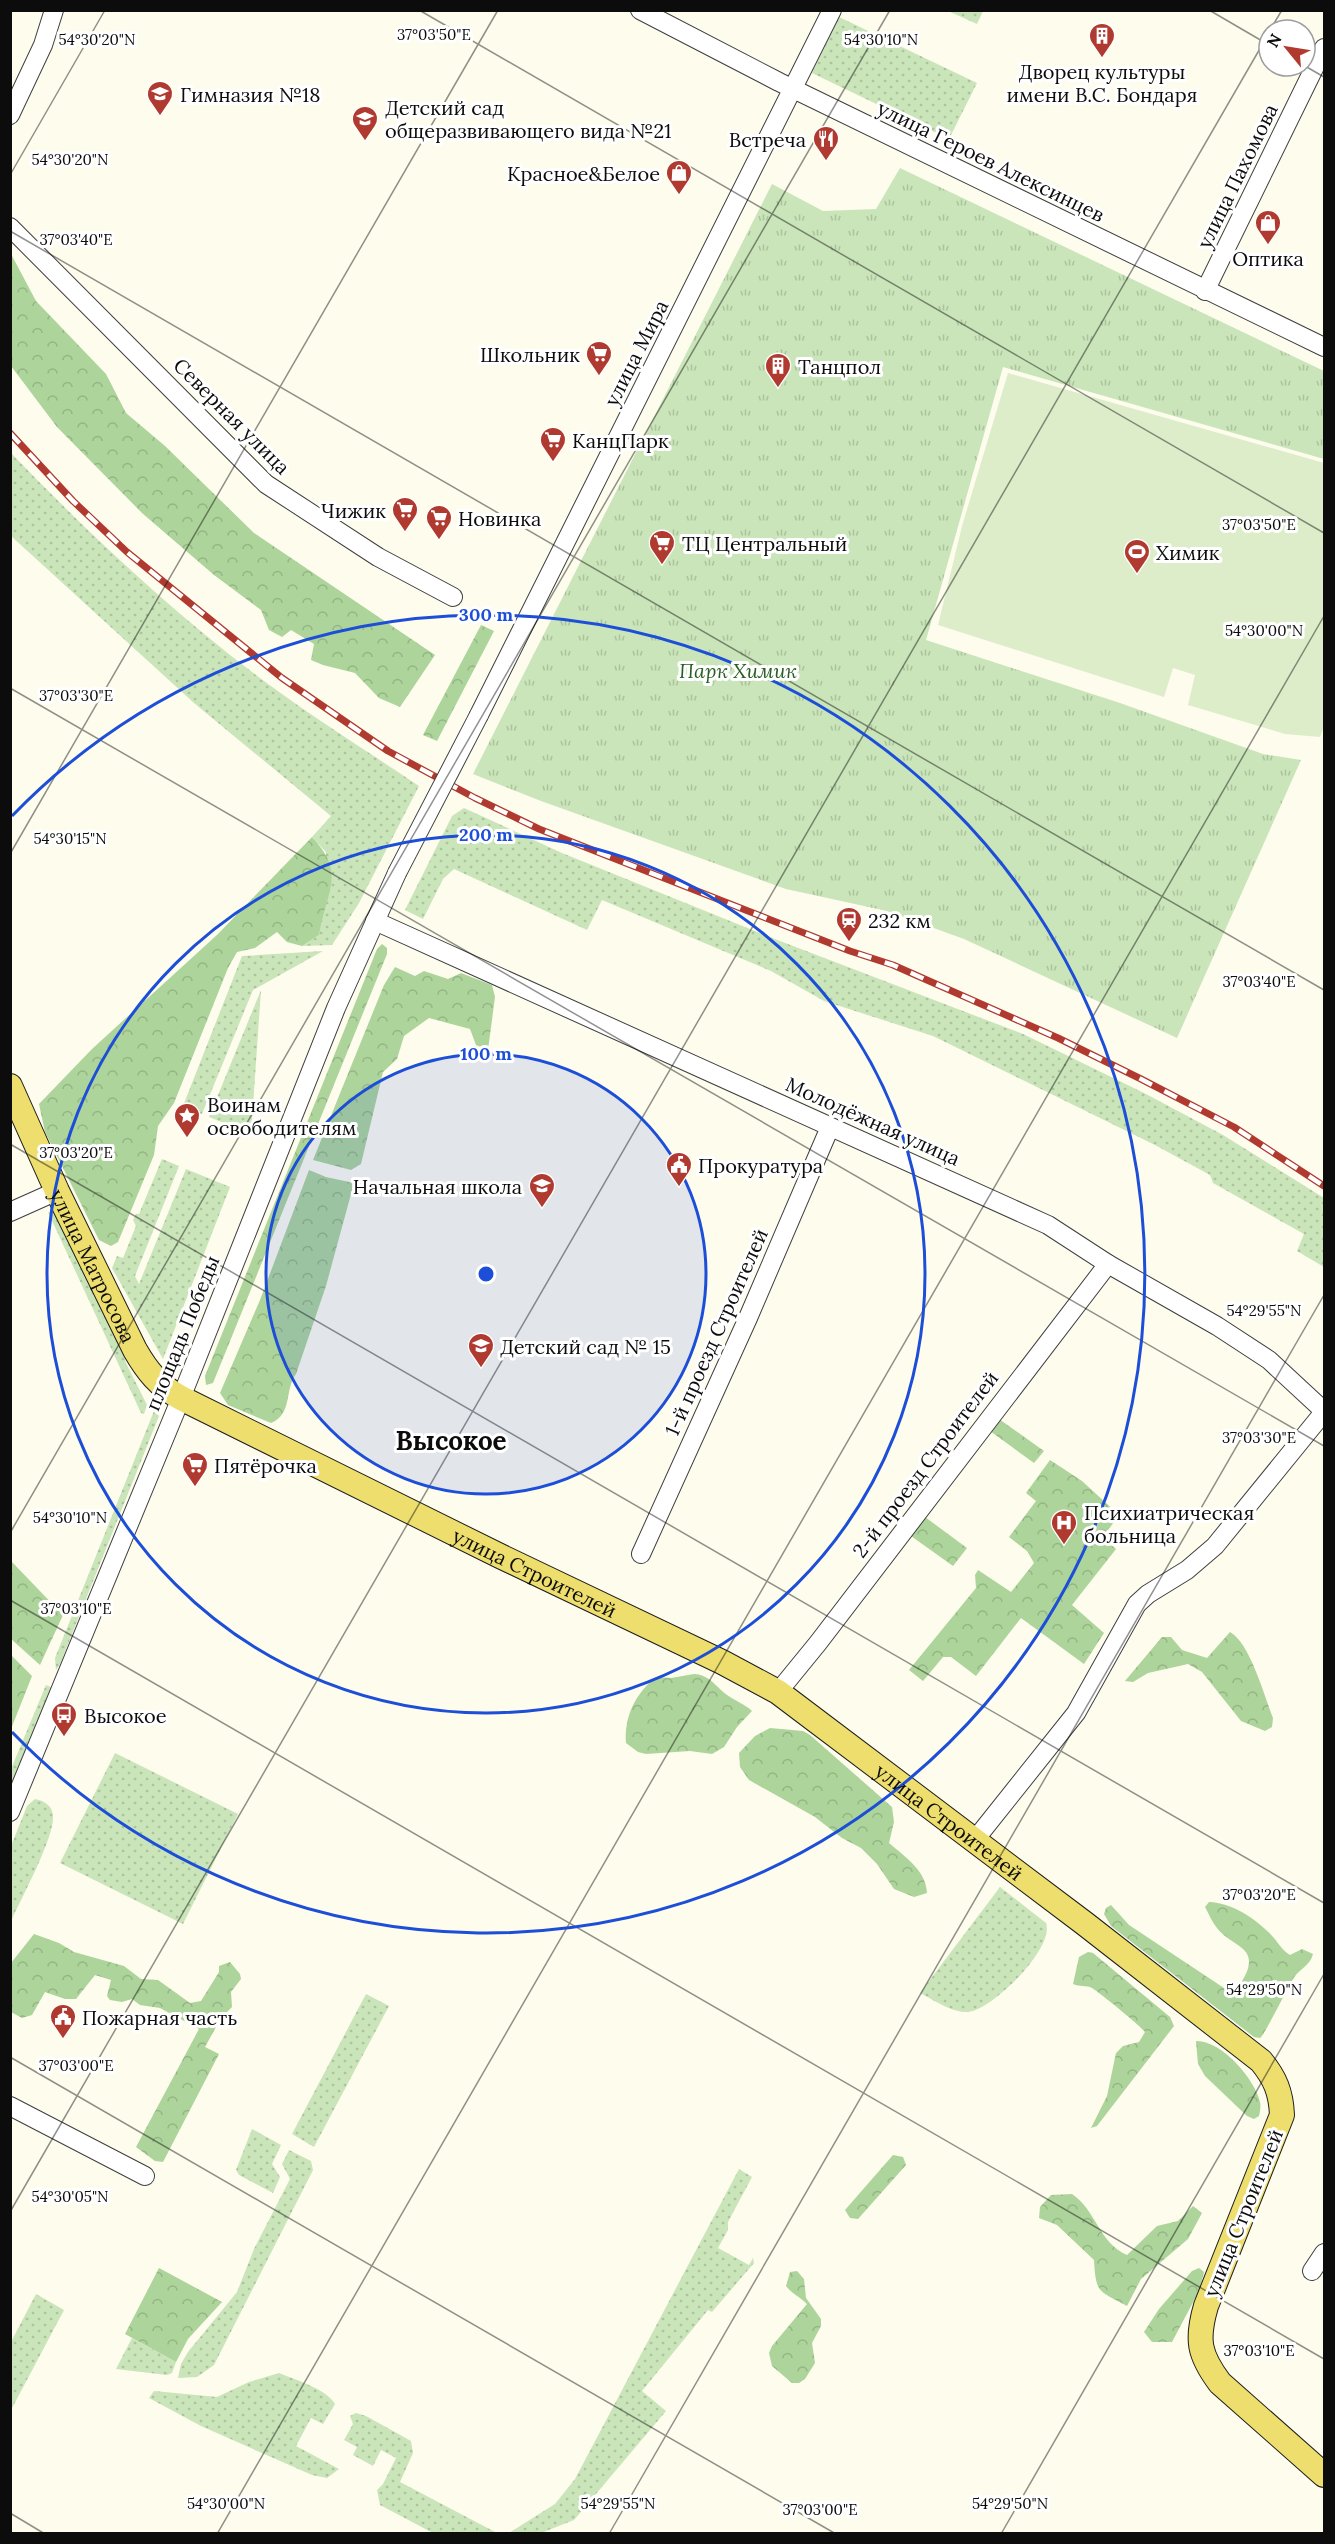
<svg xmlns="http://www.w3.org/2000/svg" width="1335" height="2544" font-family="Lora,serif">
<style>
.grass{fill:url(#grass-dots)}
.forest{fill:url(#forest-crowns)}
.park{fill:url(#park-tufts)}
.pitch{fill:#ddedca}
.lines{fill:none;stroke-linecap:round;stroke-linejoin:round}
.minor-casing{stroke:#3f3f3f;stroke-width:20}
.major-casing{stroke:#1d1d1d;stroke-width:26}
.minor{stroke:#fff;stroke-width:18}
.major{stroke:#edde6d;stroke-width:24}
.rail-casing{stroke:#b03a30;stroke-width:7}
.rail{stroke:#fff;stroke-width:4.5;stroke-dasharray:14;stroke-linecap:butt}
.minor-bridge-casing{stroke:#3f3f3f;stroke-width:20;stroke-linecap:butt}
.minor-bridge{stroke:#fff;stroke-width:18}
.ticks{fill:none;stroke:#0c0c0c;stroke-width:1.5;stroke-opacity:0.45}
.ring{fill:none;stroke:#1d4ed8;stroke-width:3}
.labels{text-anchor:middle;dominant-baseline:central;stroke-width:6;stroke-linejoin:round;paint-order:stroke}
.poi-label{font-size:20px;fill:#0c0c0c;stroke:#fff;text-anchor:start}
.street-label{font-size:20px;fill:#0c0c0c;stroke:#fff}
.park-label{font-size:20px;font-style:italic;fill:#275e22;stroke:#fff}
.district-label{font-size:26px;font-weight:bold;fill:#0c0c0c;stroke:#fff}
.ticks-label{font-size:15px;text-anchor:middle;fill:#0c0c0c;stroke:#fff;stroke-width:6;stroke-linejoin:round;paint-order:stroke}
.centre{fill:#1d4ed8;stroke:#fff;stroke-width:3}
.ring-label{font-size:18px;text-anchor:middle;font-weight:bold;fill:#1d4ed8;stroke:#fff;stroke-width:6;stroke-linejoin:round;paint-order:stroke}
</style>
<defs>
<pattern id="grass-dots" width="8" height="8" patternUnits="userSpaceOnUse" patternTransform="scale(1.5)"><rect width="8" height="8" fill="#cae5b9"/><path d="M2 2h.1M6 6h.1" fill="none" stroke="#acc39e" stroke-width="1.8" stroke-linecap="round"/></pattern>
<pattern id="forest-crowns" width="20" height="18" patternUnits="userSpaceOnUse" patternTransform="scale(1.5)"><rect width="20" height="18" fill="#add49a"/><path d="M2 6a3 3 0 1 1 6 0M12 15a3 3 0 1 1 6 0" fill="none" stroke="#94b584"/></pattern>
<pattern id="park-tufts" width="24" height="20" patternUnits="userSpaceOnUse" patternTransform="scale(1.5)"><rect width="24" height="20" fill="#cae5b9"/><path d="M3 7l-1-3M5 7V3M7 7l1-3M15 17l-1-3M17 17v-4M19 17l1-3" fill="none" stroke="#acc39e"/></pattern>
</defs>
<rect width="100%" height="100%" fill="#fdfced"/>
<g class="grass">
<path d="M948 11H983L977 24Z"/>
<path d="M839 17 977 83 949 139 812 73Z"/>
<path d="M10 452C89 534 173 613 264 681 314 718 367 751 419 786L359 903 332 945 302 946 319 935 326 852 312 837 331 816 194 703 11 536Z"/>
<path d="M464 808 562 853 767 936 1023 1034 1144 1093 1223 1135 1324 1198V1267L1297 1251 1304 1234 1213 1183 1210 1175 1155 1145 933 1036 824 1001 771 971 602 900 587 930 454 869 443 879 423 919 405 910 452 816Z"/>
<path d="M323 951 253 990 202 1114 183 1106 242 956Z"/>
<path d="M261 990 251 1134 209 1117Z"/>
<path d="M162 1159 179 1166 135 1276 139 1284 186 1169 230 1187 163 1359 112 1268 117 1256 123 1258 136 1226 133 1220 136 1214H139Z"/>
<path d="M48 1212 57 1214 122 1349 126 1363 147 1405 144 1414 141 1413Z"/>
<path d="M154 1411 159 1416 60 1664 56 1670 55 1658Z"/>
<path d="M46 1685 51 1687 13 1782H11V1769Z"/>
<path d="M115 1753 238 1814 183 1924 60 1863Z"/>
<path d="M35 1799C45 1801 53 1806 53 1817 54 1838 21 1899 11 1921V1846L27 1806Z"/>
<path d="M1000 1887 1046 1923C1055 1948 992 2010 968 2012 952 2013 934 2000 920 1993Z"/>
<path d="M366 1994 389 2006 314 2147 292 2134Z"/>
<path d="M252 2129 281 2145 272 2164 280 2177 273 2193 239 2175 236 2170Z"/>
<path d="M289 2150 311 2161 313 2170 214 2365 197 2377 178 2378 181 2364 188 2352 237 2292 254 2249 290 2179 282 2164Z"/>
<path d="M739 2169 752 2177 728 2222V2230L718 2248 749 2265 753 2258 754 2263 712 2312 708 2310 642 2391 666 2411 574 2520 541 2533H509L555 2504 575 2479Z"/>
<path d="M36 2294 64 2310 11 2410V2342Z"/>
<path d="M132 2338 176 2362 172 2373 167 2375 116 2369Z"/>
<path d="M279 2373C294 2379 328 2390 335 2404L323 2424 311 2418 296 2446 339 2469 327 2478 312 2475 201 2426 149 2398 154 2391 217 2397 249 2382Z"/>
<path d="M356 2413 366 2416 411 2441 413 2453 400 2482 497 2533H433L380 2505 377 2490 383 2484 396 2458 381 2450 373 2466 353 2455 357 2447 344 2440 353 2424 350 2416Z"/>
</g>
<g class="forest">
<path d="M11 254 36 301 106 374 126 413 165 446 254 533 435 655 400 707 379 698 355 673 323 665 311 660 314 644 291 630 282 637 269 630 261 610 214 575 142 513 57 427 11 366Z"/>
<path d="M481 625 494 631 437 741 423 735Z"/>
<path d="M312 837C347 874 326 891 319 935L302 946 287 942 277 932 255 948 237 952 228 968 174 1103 158 1126 154 1155 118 1242 111 1246 99 1240 45 1132 39 1104 92 1049 218 934Z"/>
<path d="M382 944 387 948V954L213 1383 206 1385 205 1376 377 949Z"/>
<path d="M395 967 415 976 424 971 448 979 461 973 492 985 495 997 488 1050 476 1045 470 1029 429 1018 404 1036 397 1059 383 1072 361 1164 351 1170 313 1160 384 985Z"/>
<path d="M309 1170 326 1177 354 1183 326 1286 296 1374C284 1390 293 1414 271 1423L228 1405 220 1393 260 1300Z"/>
<path d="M999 1419 1044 1451 1034 1463 990 1431Z"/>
<path d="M1050 1460 1082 1481 1119 1515 1103 1537 1116 1549 1072 1605 1104 1633 1084 1664 1021 1618 976 1676 951 1657H943L923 1681 909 1670 976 1588 975 1575 978 1570 1011 1592 1034 1563 1027 1551 1009 1537 1036 1501 1026 1493Z"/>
<path d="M925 1517 967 1548 953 1566 911 1536Z"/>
<path d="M12 1562 63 1615 40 1665 11 1639Z"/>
<path d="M1230 1632C1250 1643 1264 1695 1273 1718L1272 1727 1265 1731 1241 1721 1202 1672 1188 1664 1148 1673 1133 1682 1125 1681 1162 1637H1171L1182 1650 1207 1658Z"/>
<path d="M11 1655 32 1676 11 1729Z"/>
<path d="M694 1674C710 1675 715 1686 727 1695 735 1701 745 1704 752 1711L737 1727 724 1747 712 1754 690 1751 646 1754 638 1752 626 1743C624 1716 636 1693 656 1677L671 1678Z"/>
<path d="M770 1728 803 1731 810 1735 892 1807 894 1822 889 1843C905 1857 926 1870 927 1893L914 1897 894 1889 877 1864 861 1848 842 1838 815 1817 749 1780 740 1767 739 1753 755 1736Z"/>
<path d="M1209 1902C1233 1903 1258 1920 1274 1938 1279 1944 1283 1951 1290 1955L1302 1949 1313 1954C1311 1965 1298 1970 1293 1979 1287 1989 1265 2034 1260 2038L1254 2037 1111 1926 1104 1914 1106 1908 1111 1905 1129 1925 1224 1988 1241 1983C1264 1946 1232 1948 1217 1928 1212 1922 1209 1914 1205 1907Z"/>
<path d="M34 1934 59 1943 74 1952 124 1966 141 1979 158 1980 190 2003 201 2001 219 1972V1966L230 1962 240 1974 241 1979 231 1992 232 2007 221 2018 205 2047 219 2054 163 2162 155 2161 136 2147 199 2029 160 2008 140 2005 132 1999 122 2002 110 2000 107 1996 111 1980 95 1975 76 1999H65L45 1992 32 2015 22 2018 11 2012V1963Z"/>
<path d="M1088 1952 1093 1953 1170 2017 1174 2026 1097 2126 1091 2128 1107 2096 1116 2053 1123 2046 1139 2042 1145 2032C1142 2027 1100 1993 1092 1988 1086 1985 1080 1987 1073 1984L1079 1957Z"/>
<path d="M1196 2041C1221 2040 1255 2079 1260 2102 1261 2106 1260 2112 1259 2116L1254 2119 1247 2116 1205 2076 1198 2064Z"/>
<path d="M893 2155 903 2157 906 2165 858 2219 850 2218 845 2210Z"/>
<path d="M1072 2194C1096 2210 1099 2243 1127 2255L1157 2226 1178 2221 1193 2206 1202 2213 1188 2239 1141 2279 1127 2306C1098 2290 1096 2294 1094 2260L1057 2225 1039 2218 1040 2207 1051 2195Z"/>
<path d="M159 2268 222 2302 188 2339 176 2362 125 2334Z"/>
<path d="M1199 2268 1204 2272 1199 2291 1172 2342H1152L1144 2332 1159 2309 1192 2271Z"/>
<path d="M797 2271 804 2279 806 2298 821 2319V2326L812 2343 815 2363 805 2379 799 2383H792L772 2366 769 2353 772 2346 807 2304C800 2297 791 2293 786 2286L790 2272Z"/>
</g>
<path class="park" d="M900 168 1324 371V459L1003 367 926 640 1120 703 1263 754 1301 760 1177 1038 964 939 887 911 786 889 541 801 473 774 772 184 823 211 876 209Z"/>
<path class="pitch" d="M1008 373 1324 463V726L1320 737 1285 734 1188 705 1195 675 1173 668 1164 697 938 625 962 526Z"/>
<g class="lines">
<defs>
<g id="minor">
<path d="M640 10 779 82 1324 347"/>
<path d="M10 115 43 45 54 10"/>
<path d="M10 227 266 484 378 557 453 597"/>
<path d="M1205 291 1324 48"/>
<path d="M479 715 832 10"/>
<path d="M375 921 1048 1225 1108 1264 1217 1326 1269 1360 1324 1411"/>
<path d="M10 1212 57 1191"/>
<path d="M641 1554 748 1318 830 1127"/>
<path d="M778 1692 818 1643 1108 1264"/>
<path d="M10 1812 181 1398 336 1008 397 873"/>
<path d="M974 1841 1076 1713 1137 1604 1148 1594 1187 1570 1215 1546 1324 1412"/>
<path d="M10 2106 145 2176"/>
<path d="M1312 2271 1324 2253"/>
</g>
<g id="major">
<path id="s1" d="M10 1086 57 1191 135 1350C147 1371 159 1386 181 1398L500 1556 722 1662 778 1692 1084 1923 1261 2061C1275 2078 1281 2092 1282 2115L1206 2306C1196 2340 1199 2355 1220 2383L1324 2475"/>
</g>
</defs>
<use href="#minor" class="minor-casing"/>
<use href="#major" class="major-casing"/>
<use href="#minor" class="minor"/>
<use href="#major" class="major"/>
<defs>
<path id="rail" d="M10 433 73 501 127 552 282 678 388 751 475 798 539 829 850 951 893 965 1058 1038 1141 1079 1234 1127 1324 1186"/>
</defs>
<use href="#rail" class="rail-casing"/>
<use href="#rail" class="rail"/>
<defs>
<path id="minor-bridge" d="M397 873 479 715"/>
</defs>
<use href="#minor-bridge" class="minor-bridge-casing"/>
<use href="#minor-bridge" class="minor-bridge"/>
</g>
<path class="ticks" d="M419 10 1324 533M1209 10 1269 45M1270 30 1282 10M1305 66 1324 77M10 175 105 10M10 231 1324 990M10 688 1324 1446M10 854 498 10M10 1144 1324 1903M10 1533 890 10M10 1600 1324 2359M10 2057 836 2534M10 2212 1269 33M10 2513 45 2534M217 2534 1324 616M609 2534 1324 1295M1001 2534 1324 1974"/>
<circle cx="486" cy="1274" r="220" fill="#1d4ed8" fill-opacity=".12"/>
<g class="ring">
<circle cx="486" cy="1274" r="220"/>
<circle cx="486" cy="1274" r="439"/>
<path d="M12 816A659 659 0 1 1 12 1732"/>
</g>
<defs>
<symbol id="building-pin" viewBox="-11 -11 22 30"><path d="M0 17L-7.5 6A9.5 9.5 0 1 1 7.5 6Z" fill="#b03a30" stroke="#fff"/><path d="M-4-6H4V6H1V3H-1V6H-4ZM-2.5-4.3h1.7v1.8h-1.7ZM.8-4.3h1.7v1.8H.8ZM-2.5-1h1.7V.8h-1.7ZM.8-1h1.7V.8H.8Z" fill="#fff"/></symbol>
<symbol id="school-pin" viewBox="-11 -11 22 30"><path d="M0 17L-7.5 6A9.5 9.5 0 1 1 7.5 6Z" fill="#b03a30" stroke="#fff"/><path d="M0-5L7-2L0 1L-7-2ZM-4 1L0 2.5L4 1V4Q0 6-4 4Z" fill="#fff"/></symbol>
<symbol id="restaurant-pin" viewBox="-11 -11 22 30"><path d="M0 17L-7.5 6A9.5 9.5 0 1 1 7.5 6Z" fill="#b03a30" stroke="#fff"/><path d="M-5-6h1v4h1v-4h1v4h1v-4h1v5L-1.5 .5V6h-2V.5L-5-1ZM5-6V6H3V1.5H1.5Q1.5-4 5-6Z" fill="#fff"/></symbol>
<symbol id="shop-pin" viewBox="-11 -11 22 30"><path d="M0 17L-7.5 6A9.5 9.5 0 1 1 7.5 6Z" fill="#b03a30" stroke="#fff"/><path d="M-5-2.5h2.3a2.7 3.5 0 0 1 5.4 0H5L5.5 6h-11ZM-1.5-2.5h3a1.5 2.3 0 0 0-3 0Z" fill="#fff"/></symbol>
<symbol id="supermarket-pin" viewBox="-11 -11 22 30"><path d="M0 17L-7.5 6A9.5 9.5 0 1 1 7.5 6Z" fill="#b03a30" stroke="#fff"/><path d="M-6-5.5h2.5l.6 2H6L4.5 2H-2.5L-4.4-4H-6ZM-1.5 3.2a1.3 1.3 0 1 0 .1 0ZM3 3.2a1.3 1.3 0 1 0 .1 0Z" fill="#fff"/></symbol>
<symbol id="stadium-pin" viewBox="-11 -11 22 30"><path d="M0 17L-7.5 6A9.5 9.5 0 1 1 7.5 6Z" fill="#b03a30" stroke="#fff"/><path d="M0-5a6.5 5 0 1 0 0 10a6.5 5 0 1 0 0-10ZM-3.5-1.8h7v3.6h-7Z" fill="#fff"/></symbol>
<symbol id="station-pin" viewBox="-11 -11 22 30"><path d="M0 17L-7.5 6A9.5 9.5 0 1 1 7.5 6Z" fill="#b03a30" stroke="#fff"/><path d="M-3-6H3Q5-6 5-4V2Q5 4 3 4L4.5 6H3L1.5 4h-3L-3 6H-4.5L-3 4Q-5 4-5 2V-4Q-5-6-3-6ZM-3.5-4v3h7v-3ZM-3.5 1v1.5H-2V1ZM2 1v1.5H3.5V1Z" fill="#fff"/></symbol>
<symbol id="sight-pin" viewBox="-11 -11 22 30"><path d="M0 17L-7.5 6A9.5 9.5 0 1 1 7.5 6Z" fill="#b03a30" stroke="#fff"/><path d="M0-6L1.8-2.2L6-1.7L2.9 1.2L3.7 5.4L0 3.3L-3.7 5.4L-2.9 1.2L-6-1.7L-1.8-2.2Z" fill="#fff"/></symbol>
<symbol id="civic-pin" viewBox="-11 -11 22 30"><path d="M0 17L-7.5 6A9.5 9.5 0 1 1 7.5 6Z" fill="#b03a30" stroke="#fff"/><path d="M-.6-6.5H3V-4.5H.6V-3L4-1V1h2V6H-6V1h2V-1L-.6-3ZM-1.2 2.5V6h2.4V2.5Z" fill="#fff"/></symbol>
<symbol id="hospital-pin" viewBox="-11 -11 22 30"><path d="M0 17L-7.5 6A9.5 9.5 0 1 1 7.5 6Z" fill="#b03a30" stroke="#fff"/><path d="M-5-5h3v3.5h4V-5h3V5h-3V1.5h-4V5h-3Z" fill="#fff"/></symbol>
<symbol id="bus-pin" viewBox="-11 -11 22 30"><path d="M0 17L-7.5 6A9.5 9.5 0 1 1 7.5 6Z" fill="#b03a30" stroke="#fff"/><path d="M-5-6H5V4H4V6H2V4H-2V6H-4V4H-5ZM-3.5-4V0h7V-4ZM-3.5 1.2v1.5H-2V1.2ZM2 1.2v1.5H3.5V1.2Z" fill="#fff"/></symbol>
</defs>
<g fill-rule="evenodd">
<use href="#building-pin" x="1087" y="21" width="30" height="40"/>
<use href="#school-pin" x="145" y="79" width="30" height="40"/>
<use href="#school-pin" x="350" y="104" width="30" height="40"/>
<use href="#restaurant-pin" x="811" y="124" width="30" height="40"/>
<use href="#shop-pin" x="664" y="158" width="30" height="40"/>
<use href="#shop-pin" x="1253" y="208" width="30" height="40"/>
<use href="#supermarket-pin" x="584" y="339" width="30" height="40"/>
<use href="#building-pin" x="763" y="351" width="30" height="40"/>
<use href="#supermarket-pin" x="538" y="425" width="30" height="40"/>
<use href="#supermarket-pin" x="390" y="495" width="30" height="40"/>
<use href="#supermarket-pin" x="424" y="503" width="30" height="40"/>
<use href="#supermarket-pin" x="647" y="528" width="30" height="40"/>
<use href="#stadium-pin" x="1122" y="537" width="30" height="40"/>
<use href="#station-pin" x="834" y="905" width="30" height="40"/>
<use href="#sight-pin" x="172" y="1101" width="30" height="40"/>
<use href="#civic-pin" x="664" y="1150" width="30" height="40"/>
<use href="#school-pin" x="527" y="1171" width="30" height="40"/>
<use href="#school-pin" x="466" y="1331" width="30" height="40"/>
<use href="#supermarket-pin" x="180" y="1450" width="30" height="40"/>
<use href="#hospital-pin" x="1049" y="1508" width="30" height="40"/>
<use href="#bus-pin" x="49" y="1700" width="30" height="40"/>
<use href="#civic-pin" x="48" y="2002" width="30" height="40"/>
</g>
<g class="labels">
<g class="poi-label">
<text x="1102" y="71" text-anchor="middle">Дворец культуры<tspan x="1102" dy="23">имени В.С. Бондаря</tspan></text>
<text x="180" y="94">Гимназия №18</text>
<text x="385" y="107">Детский сад<tspan x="385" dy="23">общеразвивающего вида №21</tspan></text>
<text x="806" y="139" text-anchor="end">Встреча</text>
<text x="660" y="173" text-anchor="end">Красное&amp;Белое</text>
<text x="1268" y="258" text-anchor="middle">Оптика</text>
<text x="580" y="354" text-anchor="end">Школьник</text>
<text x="798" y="366">Танцпол</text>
<text x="572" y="440">КанцПарк</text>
<text x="386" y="510" text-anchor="end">Чижик</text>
<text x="458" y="518">Новинка</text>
<text x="682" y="543">ТЦ Центральный</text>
<text x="1156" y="552">Химик</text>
<text x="868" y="920">232 км</text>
<text x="207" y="1104">Воинам<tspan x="207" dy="23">освободителям</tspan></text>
<text x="698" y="1165">Прокуратура</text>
<text x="522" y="1186" text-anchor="end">Начальная школа</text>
<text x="500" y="1346">Детский сад № 15</text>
<text x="214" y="1465">Пятёрочка</text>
<text x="1084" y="1512">Психиатрическая<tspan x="1084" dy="23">больница</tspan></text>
<text x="84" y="1715">Высокое</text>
<text x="82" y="2017">Пожарная часть</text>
</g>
<g class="street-label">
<text transform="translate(991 161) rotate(26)">улица Героев Алексинцев</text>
<text transform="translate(1237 176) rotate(-64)">улица Пахомова</text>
<text transform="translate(636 353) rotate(-63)">улица Мира</text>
<text transform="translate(232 416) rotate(45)">Северная улица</text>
<text transform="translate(873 1121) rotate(24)">Молодёжная улица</text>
<text stroke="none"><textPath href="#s1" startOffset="198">улица Матросова</textPath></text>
<text transform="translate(716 1332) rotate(-66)">1-й проезд Строителей</text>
<text transform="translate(182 1333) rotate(-68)">площадь Победы</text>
<text transform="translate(925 1464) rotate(-53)">2-й проезд Строителей</text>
<text stroke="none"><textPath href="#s1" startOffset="754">улица Строителей</textPath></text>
<text stroke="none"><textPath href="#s1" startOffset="1240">улица Строителей</textPath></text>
<text transform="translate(1243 2213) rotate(-68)">улица Строителей</text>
</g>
<g class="park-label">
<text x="738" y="670">Парк Химик</text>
</g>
<g class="district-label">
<text x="451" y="1440">Высокое</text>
</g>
</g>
<g class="ticks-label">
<text x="434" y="40">37°03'50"E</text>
<text x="97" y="45">54°30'20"N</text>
<text x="881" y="45">54°30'10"N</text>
<text x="70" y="165">54°30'20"N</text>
<text x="76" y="245">37°03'40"E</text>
<text x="1259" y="530">37°03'50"E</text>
<text x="1264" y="636">54°30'00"N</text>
<text x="76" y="701">37°03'30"E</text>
<text x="70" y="844">54°30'15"N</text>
<text x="1259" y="987">37°03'40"E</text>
<text x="76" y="1158">37°03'20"E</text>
<text x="1264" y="1316">54°29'55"N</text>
<text x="1259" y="1443">37°03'30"E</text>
<text x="70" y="1523">54°30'10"N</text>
<text x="76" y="1614">37°03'10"E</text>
<text x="1259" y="1900">37°03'20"E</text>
<text x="1264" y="1995">54°29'50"N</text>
<text x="76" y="2071">37°03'00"E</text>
<text x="70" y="2202">54°30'05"N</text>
<text x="1259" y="2356">37°03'10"E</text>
<text x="226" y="2509">54°30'00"N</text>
<text x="618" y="2509">54°29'55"N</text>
<text x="1010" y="2509">54°29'50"N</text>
<text x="820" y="2515">37°03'00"E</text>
</g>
<circle cx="486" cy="1274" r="9" class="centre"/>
<g class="ring-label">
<text x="486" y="621">300 m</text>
<text x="486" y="841">200 m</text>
<text x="486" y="1060">100 m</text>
</g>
<rect width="1335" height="2544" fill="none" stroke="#0c0c0c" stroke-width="24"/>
<g transform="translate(1287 48) rotate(300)"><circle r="28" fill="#ffffff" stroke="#9e9e9e" stroke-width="1.5"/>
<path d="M0-4.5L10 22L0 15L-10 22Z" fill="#b03a30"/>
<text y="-9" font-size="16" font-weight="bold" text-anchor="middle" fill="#0c0c0c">N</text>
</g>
</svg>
